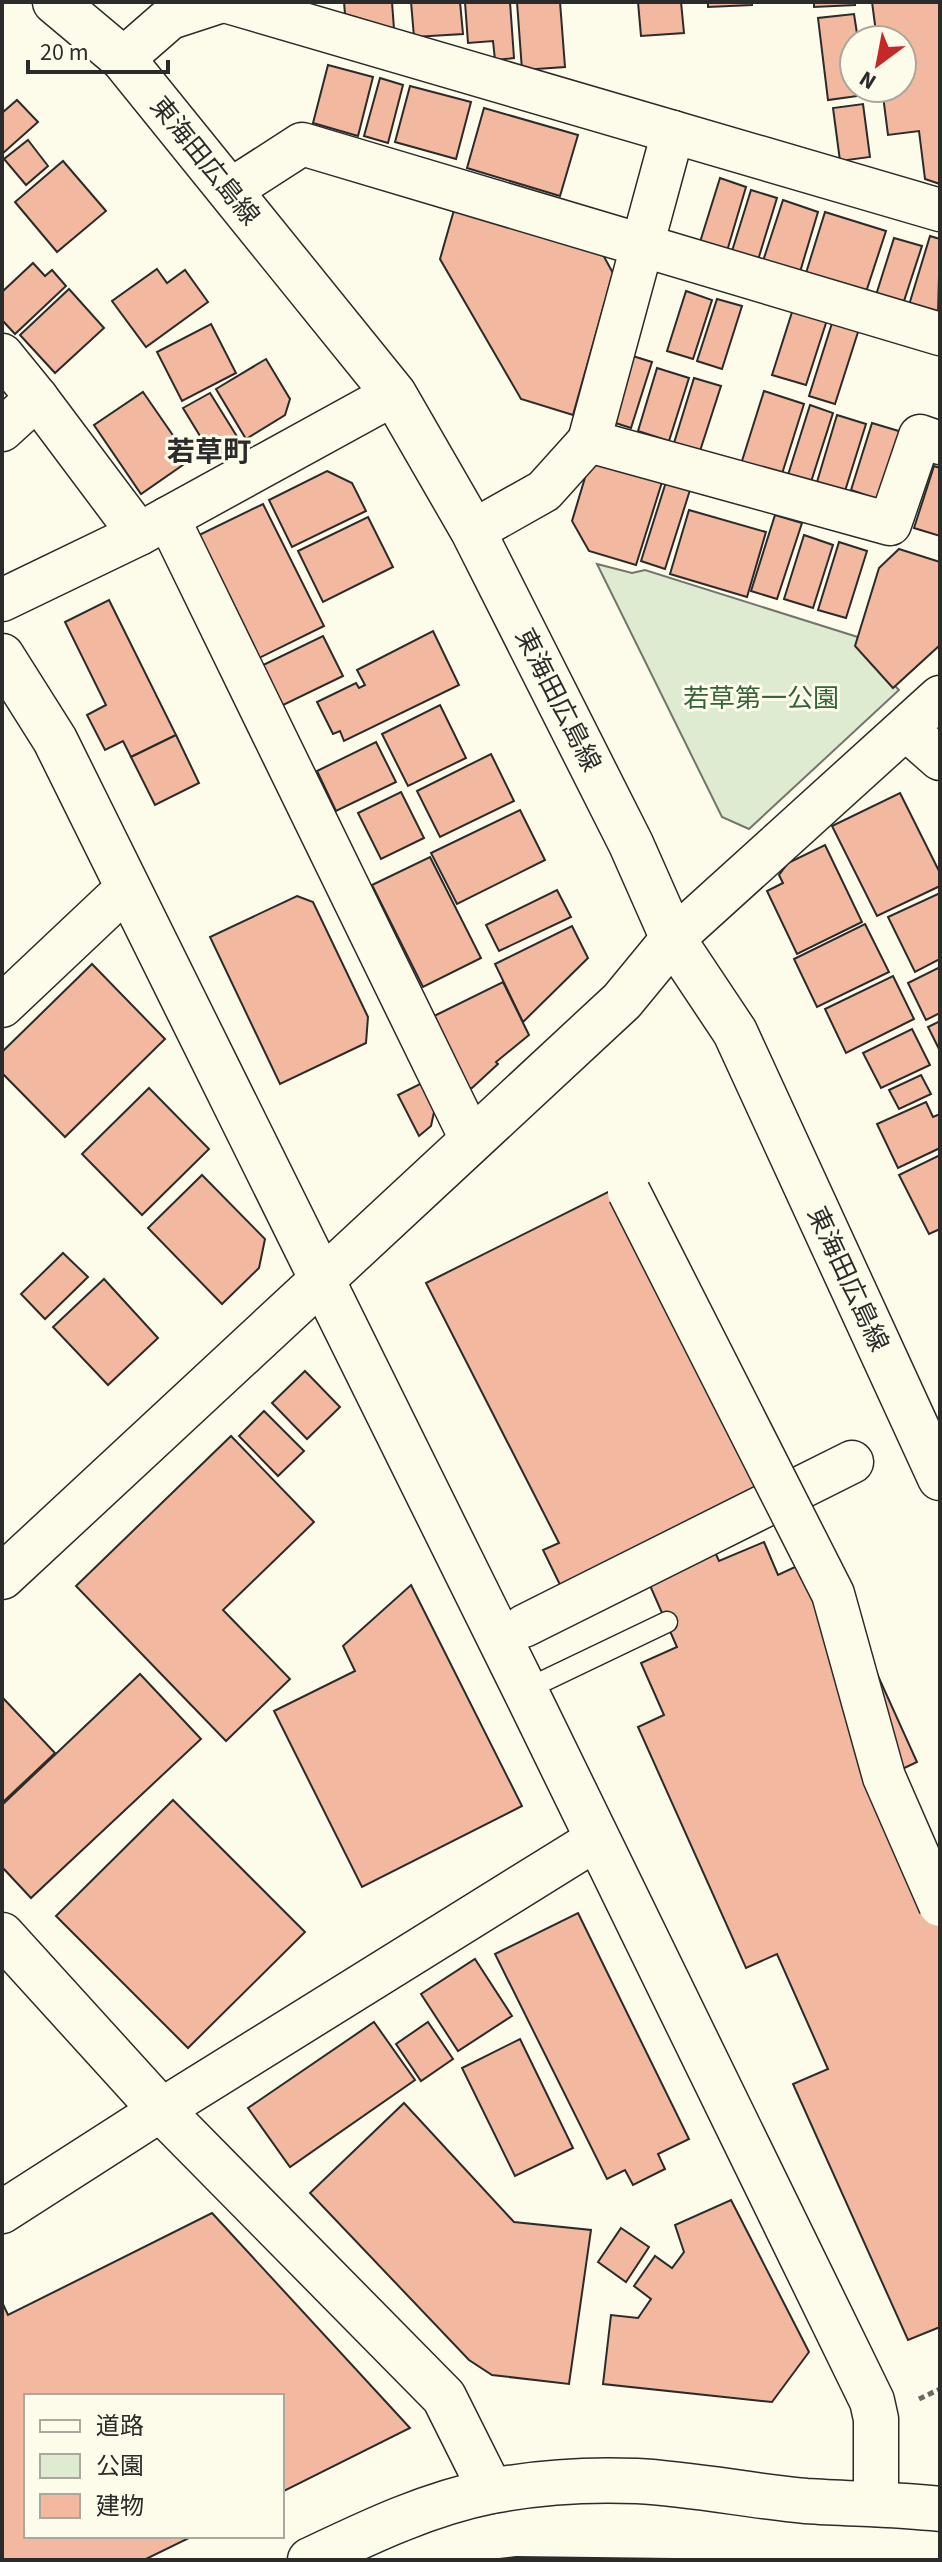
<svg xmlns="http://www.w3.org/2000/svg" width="942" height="2562" font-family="'Source Sans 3','Noto Sans JP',sans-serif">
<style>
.green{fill:#deebd1;stroke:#74746e;stroke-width:2}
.building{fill:#f2b8a0;stroke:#2b2b2b;stroke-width:2}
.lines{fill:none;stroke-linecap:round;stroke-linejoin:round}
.lane-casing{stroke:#2b2b2b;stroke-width:23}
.street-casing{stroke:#2b2b2b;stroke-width:45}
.secondary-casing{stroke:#2b2b2b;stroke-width:47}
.primary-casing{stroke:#2b2b2b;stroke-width:47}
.path{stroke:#6a6964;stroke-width:5;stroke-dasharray:6 4;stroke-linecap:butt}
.lane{stroke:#fdfbea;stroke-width:20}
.street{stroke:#fdfbea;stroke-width:42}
.secondary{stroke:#fdfbea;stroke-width:44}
.primary{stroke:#fdfbea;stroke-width:44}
.street-bridge-casing{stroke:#2b2b2b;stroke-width:45;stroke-linecap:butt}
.street-bridge{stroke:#fdfbea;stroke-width:42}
.labels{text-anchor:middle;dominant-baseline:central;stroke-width:6;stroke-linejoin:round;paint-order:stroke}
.street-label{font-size:26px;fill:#2b2b2b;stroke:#fdfbea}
.park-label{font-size:26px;fill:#34623c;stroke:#fdfbea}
.neighbourhood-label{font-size:28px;font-weight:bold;fill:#2b2b2b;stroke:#fdfbea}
</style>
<rect width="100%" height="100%" fill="#fdfbea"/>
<path class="green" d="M597 564 632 573 645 570 864 639 861 650 899 690 749 829 722 817Z"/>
<g class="building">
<path d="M344 2H392L394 29 345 14Z"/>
<path d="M411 2H460L463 34 414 37Z"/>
<path d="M465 2H510L514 58 495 60 493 41 468 43Z"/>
<path d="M517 2H560L565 67 522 70Z"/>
<path d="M638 2H681L684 33 641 36Z"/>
<path d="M708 2H752V5L708 7Z"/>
<path d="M814 2H855V5L814 7Z"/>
<path d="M872 2H940V184L925 179 919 131 888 135 882 88H902V40H877Z"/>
<path d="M854 14 858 40H854V88H864L865 95 828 100 818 18Z"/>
<path d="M328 65 373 77 358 136 313 123Z"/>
<path d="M380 78 403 85 388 143 364 136Z"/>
<path d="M410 86 471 102 456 159 395 142Z"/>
<path d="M17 100 38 122 2 154V113Z"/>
<path d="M863 104 870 157 840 161 833 108Z"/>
<path d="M484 108 578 135 560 196 467 168Z"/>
<path d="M28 140 48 166 26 185 4 159Z"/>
<path d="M63 161 106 211 57 252 15 202Z"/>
<path d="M720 178 746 187 727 251 700 242Z"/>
<path d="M751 190 777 198 758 260 732 251Z"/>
<path d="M783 200 818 212 800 272 763 261Z"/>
<path d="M456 203 602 253 613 273 573 415 521 399 440 259Z"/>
<path d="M825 212 886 231 866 292 806 273Z"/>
<path d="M930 236 940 239 938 315 909 305Z"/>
<path d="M894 238 922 246 903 304 876 295Z"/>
<path d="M33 263 45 276 52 270 66 286 15 334 2 320V292Z"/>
<path d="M157 269 167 283 185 270 208 302 146 347 112 301Z"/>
<path d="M69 289 104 328 55 373 20 335Z"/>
<path d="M686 291 712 300 693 359 667 351Z"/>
<path d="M717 299 742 306 722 369 697 361Z"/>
<path d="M793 309 827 320 806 385 772 375Z"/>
<path d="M833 320 859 329 835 404 809 396Z"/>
<path d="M211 324 236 373 182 401 157 352Z"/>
<path d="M623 353 652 362 631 428 603 419Z"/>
<path d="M266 359 290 399 285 415 246 439 216 389Z"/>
<path d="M657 368 689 378 669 441 638 431Z"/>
<path d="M694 378 721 386 700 451 674 443Z"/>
<path d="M764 391 804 404 781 477 741 464Z"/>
<path d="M143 392 190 460 141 494 94 425Z"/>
<path d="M210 393 241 443 214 459 183 408Z"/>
<path d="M810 405 833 413 810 485 787 478Z"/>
<path d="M837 415 866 424 845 491 817 482Z"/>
<path d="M872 423 902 432 880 500 851 490Z"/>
<path d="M604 460 663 479 636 565 589 551 572 521 587 471Z"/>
<path d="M934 466 940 468V536L914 528Z"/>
<path d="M327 471 352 483 366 511 292 547 269 500Z"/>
<path d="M666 482 690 490 665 569 641 561Z"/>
<path d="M263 504 324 626 253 661 193 538Z"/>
<path d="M689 510 766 532 747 597 670 574Z"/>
<path d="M775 515 802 523 777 599 751 591Z"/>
<path d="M368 517 393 567 323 602 298 551Z"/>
<path d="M804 535 833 545 813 608 784 599Z"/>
<path d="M839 542 867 551 846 618 818 610Z"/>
<path d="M899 549 940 562V645L893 688 855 646 879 568Z"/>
<path d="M109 600 176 735 131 757 123 741 105 750 87 715 106 705 65 622Z"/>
<path d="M433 631 459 685 344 741 340 731 333 734 317 702 356 683 359 688 365 685 357 670Z"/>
<path d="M323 636 343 676 277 708 257 668Z"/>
<path d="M440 705 466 758 408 786 382 734Z"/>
<path d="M176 735 199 783 155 805 131 757Z"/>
<path d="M376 742 396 782 336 811 317 771Z"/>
<path d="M491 754 514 801 440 837 417 791Z"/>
<path d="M401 792 424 838 381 859 358 813Z"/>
<path d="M900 793 940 873V886L877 916 832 826Z"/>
<path d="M520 810 545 860 457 904 431 853Z"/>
<path d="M825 845 862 922 797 954 767 891 783 883 779 875 788 863Z"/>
<path d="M430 857 481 958 423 987 372 885Z"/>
<path d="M557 890 571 917 499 951 486 925Z"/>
<path d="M940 893V959L915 972 888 917Z"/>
<path d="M297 896 313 902 368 1017 366 1043 280 1084 210 937Z"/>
<path d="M865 924 889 972 817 1007 794 959Z"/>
<path d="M572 926 588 958 523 1022 495 964Z"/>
<path d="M92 964 165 1039 65 1137 2 1073V1052Z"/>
<path d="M940 967V1013L926 1020 908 983Z"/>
<path d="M893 976 914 1019 846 1053 825 1009Z"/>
<path d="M503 982 529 1035 496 1062 498 1064 472 1088H462L432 1017Z"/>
<path d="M940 1021V1051L928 1027Z"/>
<path d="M912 1029 930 1065 881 1088 863 1053Z"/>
<path d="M921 1075 931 1094 899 1109 889 1090Z"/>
<path d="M424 1082 436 1103 431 1126 419 1136 398 1095Z"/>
<path d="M149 1088 209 1149 142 1215 82 1154Z"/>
<path d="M926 1102 933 1117 940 1114V1148L898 1168 877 1124Z"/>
<path d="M940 1155V1229L929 1234 899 1175Z"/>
<path d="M202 1175 265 1239 259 1268 222 1304 148 1228Z"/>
<path d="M616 1188 786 1482 564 1593 543 1550 559 1543 426 1283Z"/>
<path d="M63 1253 88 1277 45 1319 21 1294Z"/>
<path d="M104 1279 158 1338 108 1385 53 1327Z"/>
<path d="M305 1371 340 1407 307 1439 272 1403Z"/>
<path d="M264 1411 304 1451 278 1476 239 1436Z"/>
<path d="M231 1436 314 1522 223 1610 290 1679 226 1741 76 1586Z"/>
<path d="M764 1542 778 1575 810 1560 837 1585 917 1762 900 1770 940 1858V2327L908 2340 793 2084 828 2069 777 1954 746 1968 638 1727 664 1715 641 1663 677 1647 648 1581 715 1552 719 1561Z"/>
<path d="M411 1585 522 1806 362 1887 274 1711 355 1671 343 1646Z"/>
<path d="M140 1674 201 1739 31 1898 2 1867V1805Z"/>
<path d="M2 1697 55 1753 2 1803Z"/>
<path d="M173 1800 305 1932 188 2048 56 1916Z"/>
<path d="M578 1913 689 2139 658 2154 665 2169 633 2185 625 2170 607 2179 495 1954Z"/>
<path d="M475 1959 512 2016 458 2051 421 1994Z"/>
<path d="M374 2022 415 2080 290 2167 248 2108Z"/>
<path d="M428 2022 453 2059 421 2081 396 2044Z"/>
<path d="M520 2039 573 2148 515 2176 462 2068Z"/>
<path d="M404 2103 514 2222 591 2230 569 2384 492 2375 469 2360 310 2193Z"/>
<path d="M731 2200 809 2352 772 2402 603 2384 611 2315 638 2318 651 2299 634 2286 655 2256 672 2268 684 2252 675 2225Z"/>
<path d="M212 2213 410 2428 282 2492V2396H26V2536H193L144 2560H2V2302L8 2315Z"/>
<path d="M621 2228 649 2247 626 2282 598 2262Z"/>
<path d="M516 2557 674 2559 490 2560Z"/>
</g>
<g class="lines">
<defs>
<path id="lane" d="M525 1690 667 1622"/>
<g id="street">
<path d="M228 2 940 210"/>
<path d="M123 59 170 18 219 2"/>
<path d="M229 191 302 144 940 334"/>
<path d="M2 355 37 398 139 534"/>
<path d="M2 430 37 398"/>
<path d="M589 441 673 132"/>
<path d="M168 518 471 1139"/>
<path d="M473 531 544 491 589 441 890 524 920 436 940 443"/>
<path d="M2 600 139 534 394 394"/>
<path d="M906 729 940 759"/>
<path d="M673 939 940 697"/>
<path d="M2 1006 127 888"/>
<path d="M524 1626 852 1462"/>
<path d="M2 2212 161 2110 597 1839"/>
</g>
<g id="secondary">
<path d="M2 656 55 740 525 1690 872 2401 876 2419V2504"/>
<path d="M2 1577 622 1001 673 939"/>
<path d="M2 1935 161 2110 444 2397 491 2491"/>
<path d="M310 2560C369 2532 427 2504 492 2491 539 2482 589 2479 637 2481 694 2484 750 2496 806 2501 851 2504 896 2504 940 2509"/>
</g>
<path id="primary" d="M55 2 123 59 394 394 473 531 631 844 673 939 735 1032 940 1478"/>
</defs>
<use href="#lane" class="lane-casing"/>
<use href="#street" class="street-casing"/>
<use href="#secondary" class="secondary-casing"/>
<use href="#primary" class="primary-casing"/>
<path class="path" d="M919 2399 940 2389"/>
<use href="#lane" class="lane"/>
<use href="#street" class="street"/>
<use href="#secondary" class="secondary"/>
<use href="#primary" class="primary"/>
<defs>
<path id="street-bridge" d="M629 1192 833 1594 884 1777 940 1905"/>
</defs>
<use href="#street-bridge" class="street-bridge-casing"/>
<use href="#street-bridge" class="street-bridge"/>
</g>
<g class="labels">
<g class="street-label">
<text transform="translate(205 161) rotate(51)">東海田広島線</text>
<text transform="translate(558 700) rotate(63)">東海田広島線</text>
<text transform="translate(848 1279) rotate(65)">東海田広島線</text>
</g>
<g class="park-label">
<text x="761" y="698">若草第一公園</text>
</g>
<g class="neighbourhood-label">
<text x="209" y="452">若草町</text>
</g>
</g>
<rect width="942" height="2562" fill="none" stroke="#2b2b2b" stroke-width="8"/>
<rect x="24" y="2394" width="260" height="144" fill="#fdfbea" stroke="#a9a89e" stroke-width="2"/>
<rect x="40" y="2420" width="40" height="12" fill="#fdfbea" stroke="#a9a89e" stroke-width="2"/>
<text x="96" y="2434" font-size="24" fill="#2b2b2b">道路</text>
<rect x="40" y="2454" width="40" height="24" fill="#deebd1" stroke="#a9a89e" stroke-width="2"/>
<text x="96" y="2474" font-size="24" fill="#2b2b2b">公園</text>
<rect x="40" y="2494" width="40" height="24" fill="#f2b8a0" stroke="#a9a89e" stroke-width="2"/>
<text x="96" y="2514" font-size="24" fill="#2b2b2b">建物</text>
<g transform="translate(878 64) rotate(212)"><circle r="38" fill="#fdfbea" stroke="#a9a89e" stroke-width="2"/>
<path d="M0-6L14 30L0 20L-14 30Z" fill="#c62828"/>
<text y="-12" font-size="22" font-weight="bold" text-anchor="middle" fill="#2b2b2b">N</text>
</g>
<path d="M28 60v12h140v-12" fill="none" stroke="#2b2b2b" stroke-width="4"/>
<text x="40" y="60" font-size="24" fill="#2b2b2b" stroke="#fdfbea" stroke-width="6" paint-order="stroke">20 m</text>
</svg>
